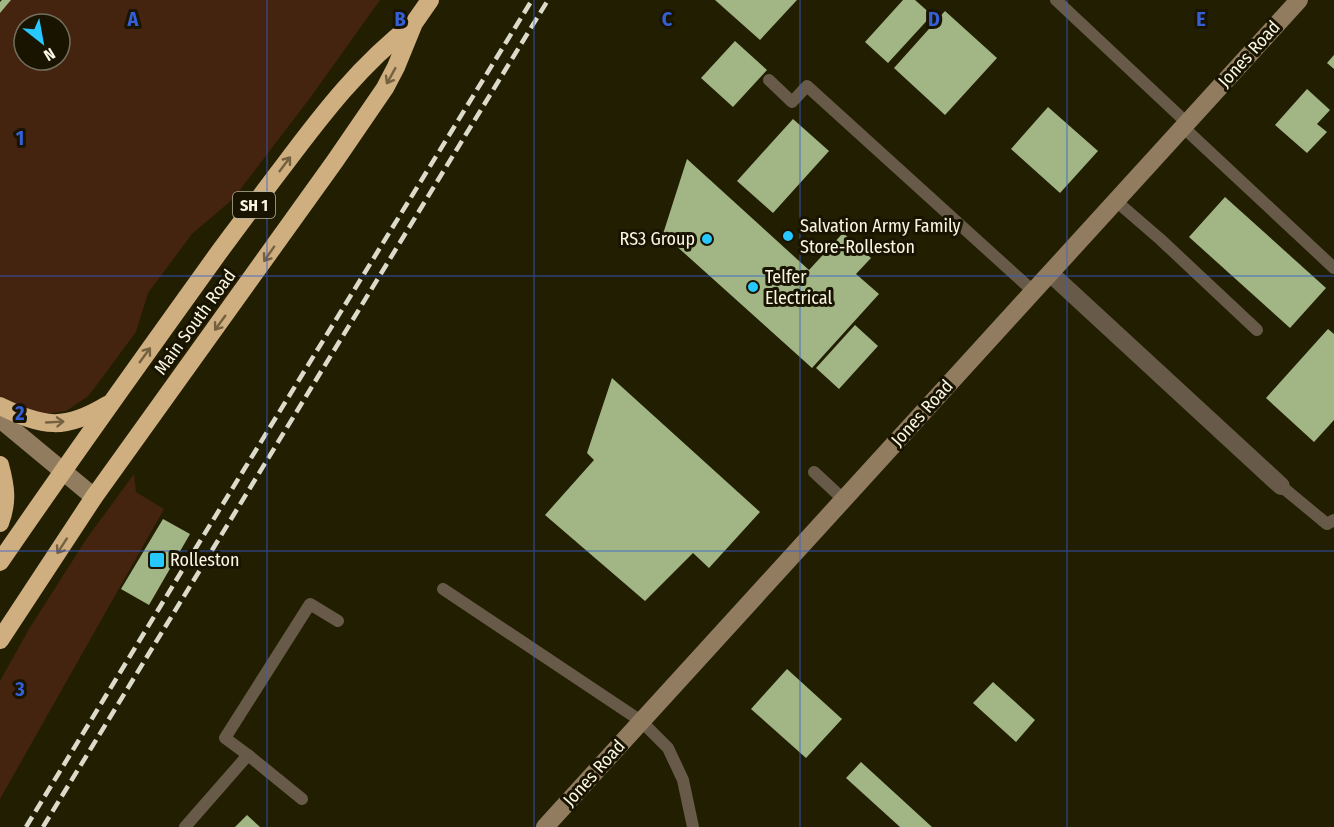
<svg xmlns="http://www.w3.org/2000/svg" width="1334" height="827" font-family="'Fira Sans Condensed',sans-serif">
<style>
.green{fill:#44230f;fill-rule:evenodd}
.building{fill:#a1b684}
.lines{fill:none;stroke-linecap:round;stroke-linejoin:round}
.lane{stroke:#675a48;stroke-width:12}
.street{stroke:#675a48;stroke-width:18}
.secondary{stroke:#917c5f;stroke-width:18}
.highway{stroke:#cfae80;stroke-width:18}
.rail{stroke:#dcdac8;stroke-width:4.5;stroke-dasharray:12 6;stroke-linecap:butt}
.oneway{stroke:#746140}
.grid{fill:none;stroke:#335fd9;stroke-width:1.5;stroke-opacity:0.55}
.poi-dot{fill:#27c8ff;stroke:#191400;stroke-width:2}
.labels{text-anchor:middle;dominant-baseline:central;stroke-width:6;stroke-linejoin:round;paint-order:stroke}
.shield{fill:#191400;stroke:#b5b2a0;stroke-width:1.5}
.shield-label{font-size:16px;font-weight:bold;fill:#f8f6e5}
.street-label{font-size:18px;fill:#f8f6e5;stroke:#191400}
.poi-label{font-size:18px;fill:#f8f6e5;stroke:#191400;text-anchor:start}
.grid-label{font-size:20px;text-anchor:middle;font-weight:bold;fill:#335fd9;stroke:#191400;stroke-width:6;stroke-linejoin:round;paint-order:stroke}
</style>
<rect width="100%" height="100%" fill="#221e02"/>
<g class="green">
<path d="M4 0H380L310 98 233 199 192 234 148 293 136 332 93 390 87 397 66 411 47 414 23 409 0 396V5ZM24 24H60V60H24Z"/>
<path d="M134 474 136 492 164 509 0 799V681L29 629 87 538Z"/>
</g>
<g class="building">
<path d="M2 0H11L0 13V2Z"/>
<path d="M715 0H797L760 40Z"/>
<path d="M903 0H915L932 15 888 63 865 42Z"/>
<path d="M945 11 997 58 945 115 894 68Z"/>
<path d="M735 41 767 70 733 107 701 78Z"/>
<path d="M1334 55V69L1327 63Z"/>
<path d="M1307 89 1330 110 1317 124 1327 132 1307 153 1275 125Z"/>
<path d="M1048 107 1098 151 1060 193 1011 149Z"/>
<path d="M793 119 829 151 773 213 737 181Z"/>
<path d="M687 159 809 270 843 233 871 258 856 274 879 294 812 368 663 234Z"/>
<path d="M1225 197 1326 288 1290 328 1189 237Z"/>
<path d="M855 325 878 346 839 389 816 368Z"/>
<path d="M1328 329 1334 334V420L1314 442 1266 398Z"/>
<path d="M612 378 760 512 709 568 693 553 645 601 545 515 594 460 587 453Z"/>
<path d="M163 519 190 534 149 605 121 589Z"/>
<path d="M787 669 842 719 806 758 751 709Z"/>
<path d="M993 682 1035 720 1016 742 973 703Z"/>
<path d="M861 762 932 827H900L846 778Z"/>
<path d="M247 815 260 827H235Z"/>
</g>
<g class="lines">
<g class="lane">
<path d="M1056 0 1187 123"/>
<path d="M769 80 792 102 807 86 1033 291"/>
<path d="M1183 127 1334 268"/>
<path d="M1116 201 1160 239 1257 330"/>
<path d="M814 472 843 499"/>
<path d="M1281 486 1327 524 1334 520"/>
<path d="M443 589 641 721 668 748 683 780 693 827"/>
<path d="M302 799 248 755 225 738 310 604 338 621"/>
<path d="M185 827 248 755"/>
</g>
<path class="street" d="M1050 273 1281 486"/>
<g class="secondary">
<path d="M0 419 94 497"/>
<path d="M545 827 1299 0"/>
</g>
<g class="highway">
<path d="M0 406C44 427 64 431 107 405"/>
<path d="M0 465C6 487 8 502 0 523"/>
<path d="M0 562C71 458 144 357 217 255 240 224 262 194 285 164 324 112 361 64 413 24"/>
<path d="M0 640 94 497 335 161 385 88 396 67 414 23 430 0"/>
</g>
<g class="rail">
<path d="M26 827 183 569 532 0"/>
<path d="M43 827 548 0"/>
</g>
</g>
<defs><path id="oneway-shaft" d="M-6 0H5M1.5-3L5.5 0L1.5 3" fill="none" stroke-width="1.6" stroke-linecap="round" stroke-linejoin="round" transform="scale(1.5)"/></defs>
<g class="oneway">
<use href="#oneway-shaft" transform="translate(391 76) rotate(119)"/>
<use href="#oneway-shaft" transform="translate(285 164) rotate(-53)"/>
<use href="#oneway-shaft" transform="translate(269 254) rotate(125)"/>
<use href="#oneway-shaft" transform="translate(220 323) rotate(126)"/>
<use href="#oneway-shaft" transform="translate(145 355) rotate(-54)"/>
<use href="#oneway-shaft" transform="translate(55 422) rotate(-3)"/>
<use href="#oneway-shaft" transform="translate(62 546) rotate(123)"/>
</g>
<path class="grid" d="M267 0V827M534 0V827M800 0V827M1067 0V827M0 276H1334M0 551H1334"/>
<g class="poi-dot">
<circle cx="788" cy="236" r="6"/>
<circle cx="707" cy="239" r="6"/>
<circle cx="753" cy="287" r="6"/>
<rect x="149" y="552" width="16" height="16" rx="3"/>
</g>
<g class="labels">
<rect class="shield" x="233" y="192" width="42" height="26" rx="4.5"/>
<g class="shield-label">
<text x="254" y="205">SH 1</text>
</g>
<g class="street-label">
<text transform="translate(1249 54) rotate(-48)">Jones Road</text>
<text transform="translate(195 322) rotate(-54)">Main South Road</text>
<text transform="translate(922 413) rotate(-48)">Jones Road</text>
<text transform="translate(594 773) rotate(-48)">Jones Road</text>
</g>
<g class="poi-label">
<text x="800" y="226">Salvation Army Family<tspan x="800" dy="21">Store-Rolleston</tspan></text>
<text x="695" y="239" text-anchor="end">RS3 Group</text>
<text x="765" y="277">Telfer<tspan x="765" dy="21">Electrical</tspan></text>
<text x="170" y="560">Rolleston</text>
</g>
</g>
<g class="grid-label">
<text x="133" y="26">A</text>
<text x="400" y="26">B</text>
<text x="667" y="26">C</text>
<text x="934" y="26">D</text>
<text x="1201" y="26">E</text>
<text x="20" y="145">1</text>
<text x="20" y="420">2</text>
<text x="20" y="696">3</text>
</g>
<g transform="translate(42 42) rotate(149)"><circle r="28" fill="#191400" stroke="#726e5c" stroke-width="1.5"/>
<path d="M0-4.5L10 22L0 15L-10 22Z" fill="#27c8ff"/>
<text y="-9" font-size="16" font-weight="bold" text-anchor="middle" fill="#f8f6e5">N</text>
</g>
</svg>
